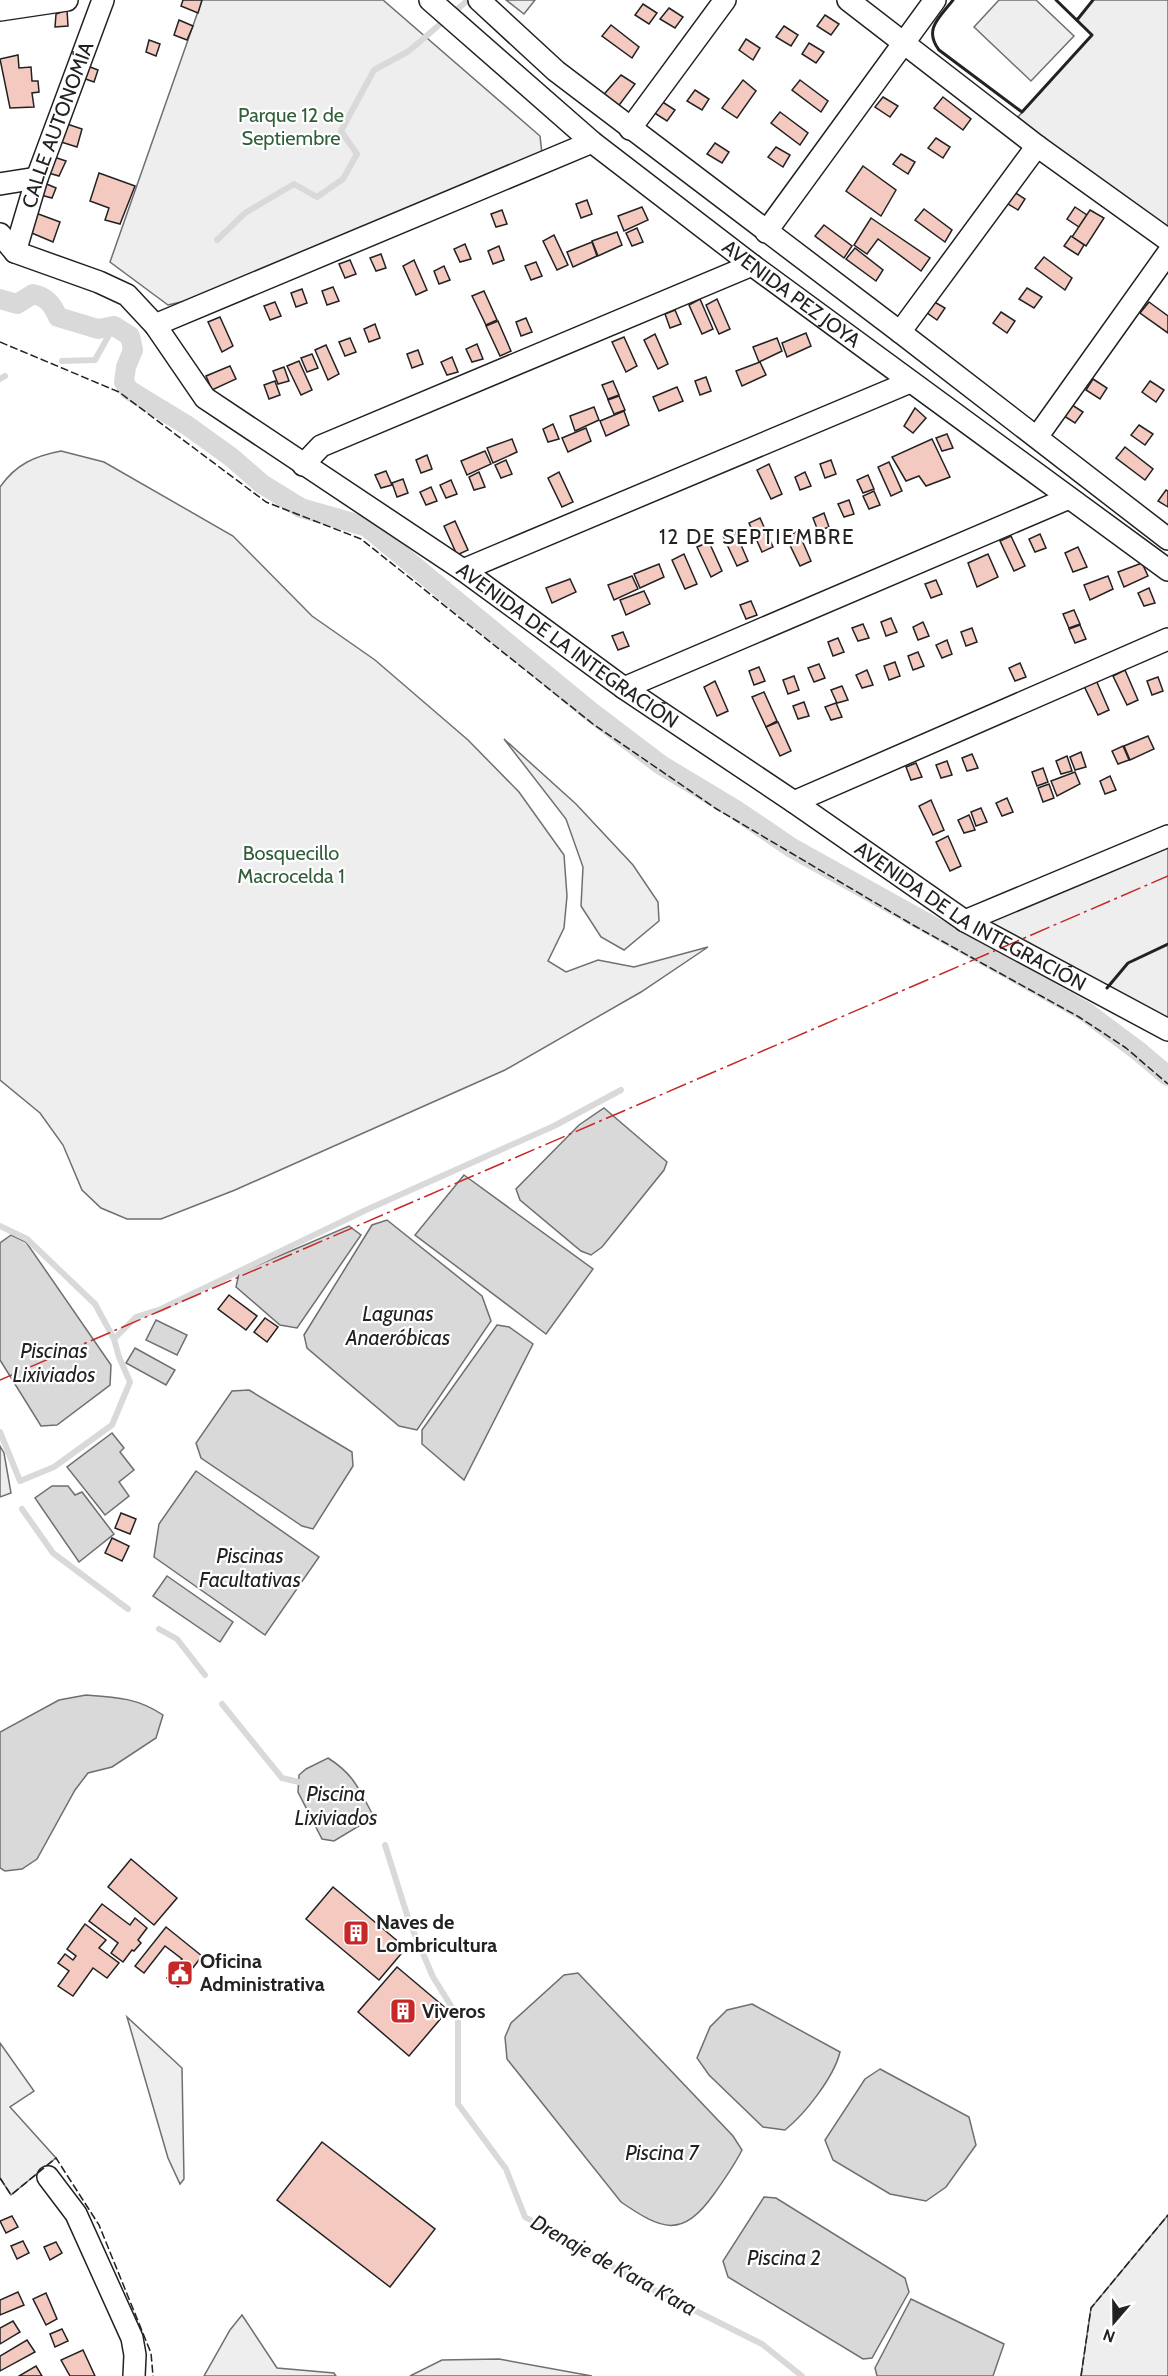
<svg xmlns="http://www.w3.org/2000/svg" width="1168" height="2376" font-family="Cabin,sans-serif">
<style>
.green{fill:#eee;stroke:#6f6f6f;stroke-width:1.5}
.water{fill:#d9d9d9;stroke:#6f6f6f;stroke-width:1.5}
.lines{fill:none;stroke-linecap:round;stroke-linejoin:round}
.stream{stroke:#d9d9d9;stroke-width:6}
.canal{stroke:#d9d9d9;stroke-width:20}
.building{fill:#f3c9c0;stroke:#222;stroke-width:1.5}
.minor-casing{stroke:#222;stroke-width:24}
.minor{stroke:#fff;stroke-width:21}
.fence{stroke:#222;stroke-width:1.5;stroke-dasharray:8 3;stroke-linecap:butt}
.wall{stroke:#222;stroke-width:3}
.power{stroke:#c62828;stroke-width:1.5;stroke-dasharray:21 4.5 3 4.5;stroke-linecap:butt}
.labels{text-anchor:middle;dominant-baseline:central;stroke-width:4.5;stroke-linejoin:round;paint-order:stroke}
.park-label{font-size:20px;fill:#2f5e38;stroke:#fff}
.street-label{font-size:20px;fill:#222;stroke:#fff}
.poi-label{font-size:20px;font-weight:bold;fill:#222;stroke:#fff;text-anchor:start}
.neighbourhood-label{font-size:21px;letter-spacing:1.5px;fill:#222;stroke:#fff}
.water-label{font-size:21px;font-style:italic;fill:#222;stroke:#fff}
</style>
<rect width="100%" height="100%" fill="#fff"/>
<g class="green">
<path d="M202 0H383L540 136 542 154 203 297 168 305 110 262Z"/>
<path d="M506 0H535L524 14Z"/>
<path d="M999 0H1036L1074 36 1031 81 974 27Z"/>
<path d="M1093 0H1168V231L1017 118 1092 35 1077 20Z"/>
<path d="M61 451 104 462 233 536 312 616 375 660 468 740 519 792 564 855 567 896 564 928 548 961 566 972 598 960 634 967 708 947 641 992 505 1070 235 1190 161 1219H127L101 1208 82 1190 63 1145 40 1113 0 1080V487C16 464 35 456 61 451Z"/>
<path d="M504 739 576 804 633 865 658 902 659 921 624 950 601 937 581 906 583 867 566 819Z"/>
<path d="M1168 847V1019L985 924Z"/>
<path d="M0 1446 4 1453 11 1493 0 1497Z"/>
<path d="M127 2017 182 2068 184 2179 180 2184 168 2158Z"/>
<path d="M0 2043 34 2091 10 2107 56 2158 11 2195 0 2178Z"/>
<path d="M1168 2215V2376H1081L1091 2308Z"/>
<path d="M242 2315 277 2368 334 2373 336 2376H204L230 2330Z"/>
<path d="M499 2359 592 2376H410L442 2360Z"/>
</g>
<g class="water">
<path d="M604 1108 667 1162 664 1170 602 1247 591 1255 581 1251 520 1200 516 1189 579 1125Z"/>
<path d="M464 1175 593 1269 546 1334 415 1235Z"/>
<path d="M387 1220 482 1296 491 1321 417 1430 399 1426 307 1348 304 1335 372 1225Z"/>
<path d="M349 1226 361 1235 297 1328 280 1325 236 1287 239 1273Z"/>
<path d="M11 1235 26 1242 111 1365 110 1385 57 1425 41 1426 0 1360V1243Z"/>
<path d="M156 1320 187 1335 177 1355 146 1340Z"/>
<path d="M497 1325 509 1327 533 1344 464 1480 422 1444V1430Z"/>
<path d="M135 1348 175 1370 166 1385 126 1363Z"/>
<path d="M249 1390 352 1452 353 1466 313 1529 302 1526 201 1458 196 1443 232 1391Z"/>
<path d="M112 1433 124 1448 120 1452 134 1470 119 1482 129 1496 105 1515 67 1467Z"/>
<path d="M196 1471 319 1557 265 1635 154 1557 159 1524Z"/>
<path d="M52 1486H68L75 1495 82 1492 114 1534 79 1562 35 1498Z"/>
<path d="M167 1576 233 1622 220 1642 153 1596Z"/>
<path d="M86 1695C116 1697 138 1698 163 1715L156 1738 112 1767 88 1773 75 1790 37 1859 22 1869 5 1871 0 1868V1732L59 1700Z"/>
<path d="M328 1758C355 1775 359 1790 374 1817L334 1841 322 1839 298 1792 299 1775 306 1769Z"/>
<path d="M578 1973 733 2136 742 2150C734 2166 724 2180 714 2194 682 2239 662 2230 621 2202L507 2059 505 2037 511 2023 564 1975Z"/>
<path d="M752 2004 840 2052C834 2077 805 2114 785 2130L763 2127 709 2075 697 2058 710 2027 727 2010Z"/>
<path d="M880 2069 969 2117 976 2145 946 2187 926 2201 890 2194 833 2160 825 2140 865 2079Z"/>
<path d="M764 2197 776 2198 905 2278 909 2292 872 2358 863 2359 728 2277 723 2261Z"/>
<path d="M911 2299 1004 2344 993 2376H877L875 2368Z"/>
</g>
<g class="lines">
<g class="stream">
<path d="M217 240 245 213 294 184 317 197 343 179 357 154 341 131 374 70 409 51 468 0"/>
<path d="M62 361 95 360 114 326"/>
<path d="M0 379 5 376"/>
<path d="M0 1226 27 1239 95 1304 114 1339"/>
<path d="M0 1432 20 1481 54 1467 112 1425 130 1382 119 1357 114 1339 136 1317 161 1309 366 1210 554 1126 621 1090"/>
<path d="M22 1509 53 1553 128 1609"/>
<path d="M159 1629 177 1639 205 1675"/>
<path d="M222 1704 282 1778 299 1782"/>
<path d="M385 1845 409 1921 433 1977 458 2017V2104L506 2169 525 2217 652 2289 762 2344 802 2376"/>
</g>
<path class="canal" d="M0 299 17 304 33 294C47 297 52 304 58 317L98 329 114 326 130 336 133 350 126 367 124 382 129 390 188 426 231 457 262 484 301 508 367 527 590 711 661 765 736 810 792 848 1086 1012 1137 1050 1168 1076"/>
</g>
<g class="building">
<path d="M183 0H202L198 13 181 6Z"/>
<path d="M643 4 657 13 649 24 635 15Z"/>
<path d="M669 8 683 17 675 28 660 19Z"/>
<path d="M67 10 68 26 55 27 56 14Z"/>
<path d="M825 15 839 24 831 35 817 26Z"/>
<path d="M179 20 193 26 187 40 174 35Z"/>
<path d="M611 25 639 47 632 58 602 36Z"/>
<path d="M784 26 798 35 791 46 776 37Z"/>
<path d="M746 39 760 48 753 60 739 50Z"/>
<path d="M149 40 160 44 156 56 146 52Z"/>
<path d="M809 43 824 52 816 63 802 54Z"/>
<path d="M18 55 19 68 31 67 32 81H38L39 92 32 93 34 107 10 108 0 59Z"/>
<path d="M85 65 98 70 94 82 80 77Z"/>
<path d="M621 75 635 84 614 112 599 100Z"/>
<path d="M743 80 756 91 737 118 722 108Z"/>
<path d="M800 80 828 101 821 112 792 90Z"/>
<path d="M695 90 709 99 702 110 687 101Z"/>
<path d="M883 97 898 106 890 117 875 107Z"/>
<path d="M943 97 971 119 963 130 934 108Z"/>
<path d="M661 101 675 110 667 121 653 112Z"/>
<path d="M780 112 808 133 800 145 771 123Z"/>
<path d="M64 123 82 129 77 147 58 141Z"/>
<path d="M936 138 950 147 943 158 928 148Z"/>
<path d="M715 143 729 152 722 163 707 154Z"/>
<path d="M776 147 790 155 783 167 768 157Z"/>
<path d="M901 154 915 162 908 174 893 164Z"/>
<path d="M51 156 66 161 59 176 45 172Z"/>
<path d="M863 166 896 190 881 216 846 191Z"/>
<path d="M99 173 135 186 120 224 105 220 109 208 90 201Z"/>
<path d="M42 182 56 188 52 198 37 194Z"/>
<path d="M1011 190 1025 199 1018 210 1003 201Z"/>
<path d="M587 200 592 214 581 218 576 204Z"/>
<path d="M642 207 648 220 624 231 618 216Z"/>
<path d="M1075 207 1087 215 1079 227 1067 219Z"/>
<path d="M924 209 952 230 945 242 915 220Z"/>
<path d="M502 210 507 224 496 227 491 214Z"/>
<path d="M1090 210 1104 218 1086 246 1072 237Z"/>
<path d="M33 212 60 222 53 242 27 231Z"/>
<path d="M871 218 930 258 921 271 878 239 867 254 854 245Z"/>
<path d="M824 225 852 246 844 258 815 236Z"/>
<path d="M637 228 643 242 632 246 626 233Z"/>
<path d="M617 232 622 245 598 256 592 241Z"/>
<path d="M554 235 568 265 557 270 543 241Z"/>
<path d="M1071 236 1084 245 1078 255 1064 246Z"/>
<path d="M592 242 597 256 573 267 567 252Z"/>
<path d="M465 244 471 259 460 262 454 249Z"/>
<path d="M499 246 504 260 493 264 488 251Z"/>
<path d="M855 248 883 270 876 281 846 259Z"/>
<path d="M381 254 386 268 376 271 370 258Z"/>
<path d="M1044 257 1072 278 1065 290 1035 268Z"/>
<path d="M350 260 356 274 345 278 339 264Z"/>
<path d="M414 260 427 290 416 295 403 266Z"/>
<path d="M536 262 542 276 531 280 525 266Z"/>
<path d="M444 266 450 280 439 284 434 271Z"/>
<path d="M333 287 339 301 327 305 322 291Z"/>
<path d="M1027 288 1042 297 1034 308 1019 299Z"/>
<path d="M302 289 307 303 296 307 291 293Z"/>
<path d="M484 291 497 320 486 325 472 296Z"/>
<path d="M700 299 713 329 702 334 689 305Z"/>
<path d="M717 299 730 329 719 334 706 305Z"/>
<path d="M931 300 945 308 937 320 923 310Z"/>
<path d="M275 302 281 316 270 320 264 306Z"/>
<path d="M1149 302 1168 316V333L1140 313Z"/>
<path d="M675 310 681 324 670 328 665 314Z"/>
<path d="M1001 312 1015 321 1007 333 993 323Z"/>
<path d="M220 317 233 346 222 352 208 322Z"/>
<path d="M526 318 532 332 521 336 516 322Z"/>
<path d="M498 321 511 351 500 356 486 326Z"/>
<path d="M375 324 380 338 369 342 364 329Z"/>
<path d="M806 333 811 346 787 357 782 343Z"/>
<path d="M655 334 668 364 658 369 644 340Z"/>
<path d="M624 337 637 366 626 372 612 342Z"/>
<path d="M350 338 356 352 345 356 339 342Z"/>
<path d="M777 338 782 351 759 362 753 347Z"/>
<path d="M477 344 483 359 472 362 466 349Z"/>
<path d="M326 345 339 374 328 380 315 350Z"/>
<path d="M418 350 423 364 412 368 407 354Z"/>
<path d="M312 354 318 368 307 372 301 358Z"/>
<path d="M452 357 458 372 447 375 441 362Z"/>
<path d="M299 361 312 390 301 395 287 366Z"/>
<path d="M760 362 766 375 742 386 736 371Z"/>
<path d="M230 366 236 379 212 390 206 376Z"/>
<path d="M284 367 289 381 278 384 273 371Z"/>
<path d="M706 377 711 391 700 395 695 381Z"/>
<path d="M1093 379 1107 388 1100 399 1086 390Z"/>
<path d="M275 381 280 395 269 399 264 385Z"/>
<path d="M613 381 619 395 608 399 602 385Z"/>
<path d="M1150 381 1164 390 1156 402 1142 392Z"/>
<path d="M677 387 683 401 659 411 653 397Z"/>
<path d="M619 396 625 410 614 414 608 400Z"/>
<path d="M1069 403 1083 412 1075 423 1061 414Z"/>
<path d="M594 407 599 420 575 431 570 416Z"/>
<path d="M915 408 926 418 913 433 904 426Z"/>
<path d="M624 411 629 425 606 436 600 421Z"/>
<path d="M553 424 559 439 548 442 543 429Z"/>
<path d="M1139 425 1153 434 1145 445 1131 435Z"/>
<path d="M586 428 591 441 568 452 562 438Z"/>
<path d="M947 434 953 448 942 451 936 438Z"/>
<path d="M512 439 517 452 493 463 487 448Z"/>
<path d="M932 439 950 477 926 486 919 476 906 481 892 457Z"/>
<path d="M1125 447 1153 469 1145 480 1116 458Z"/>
<path d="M485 451 491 464 467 475 461 461Z"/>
<path d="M427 455 432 469 421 473 416 460Z"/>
<path d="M506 460 512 474 501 478 495 465Z"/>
<path d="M831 460 836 474 825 478 820 464Z"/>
<path d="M889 462 902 491 891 496 878 467Z"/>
<path d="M769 464 782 494 771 499 757 470Z"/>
<path d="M386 471 392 485 381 488 375 475Z"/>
<path d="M479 472 485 487 474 490 469 477Z"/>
<path d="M559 472 573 502 562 507 548 478Z"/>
<path d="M805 472 811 486 800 490 795 477Z"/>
<path d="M868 475 874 489 863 493 857 480Z"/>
<path d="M403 479 408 493 397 497 392 483Z"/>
<path d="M451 480 457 494 446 498 440 485Z"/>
<path d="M431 487 437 501 426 505 420 492Z"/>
<path d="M1166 490 1168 491V507L1158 501Z"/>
<path d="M874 491 880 505 869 509 863 496Z"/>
<path d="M849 500 854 514 844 517 838 504Z"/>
<path d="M824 513 829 527 818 531 813 518Z"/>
<path d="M760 518 773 547 762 552 749 523Z"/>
<path d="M455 521 468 550 457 555 444 526Z"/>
<path d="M735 531 748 561 737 566 723 536Z"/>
<path d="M798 531 811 561 800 566 786 537Z"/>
<path d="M1040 534 1046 548 1035 552 1029 539Z"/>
<path d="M1011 536 1025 566 1014 571 1000 541Z"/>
<path d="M709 542 722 571 711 577 697 547Z"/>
<path d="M1078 547 1087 567 1073 572 1065 553Z"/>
<path d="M684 554 697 584 685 589 672 560Z"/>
<path d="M988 554 998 577 977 587 968 563Z"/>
<path d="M1142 563 1148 576 1124 587 1118 572Z"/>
<path d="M659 564 664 577 640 588 634 574Z"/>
<path d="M632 576 638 589 614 600 608 585Z"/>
<path d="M1108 576 1113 589 1090 600 1084 585Z"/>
<path d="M570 579 576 592 552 603 546 588Z"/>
<path d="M936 580 942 594 931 598 925 584Z"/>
<path d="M1149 588 1155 603 1144 606 1138 593Z"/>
<path d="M644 591 650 604 626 615 620 600Z"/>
<path d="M751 601 757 615 746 619 740 605Z"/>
<path d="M1074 610 1080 624 1069 628 1063 614Z"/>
<path d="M891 618 897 632 886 636 881 622Z"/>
<path d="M923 622 929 636 918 640 913 627Z"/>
<path d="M863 624 869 638 858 641 852 628Z"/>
<path d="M1080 625 1086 639 1075 643 1069 629Z"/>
<path d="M972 628 977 642 966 646 961 632Z"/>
<path d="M623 632 629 646 618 650 612 636Z"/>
<path d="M838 638 844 652 833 656 828 642Z"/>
<path d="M947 640 952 654 942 658 936 645Z"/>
<path d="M918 652 924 666 913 670 908 656Z"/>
<path d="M895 662 900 676 889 680 884 666Z"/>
<path d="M1020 663 1026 677 1015 681 1009 668Z"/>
<path d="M819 664 825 678 814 682 808 668Z"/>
<path d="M759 667 765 681 754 685 749 671Z"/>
<path d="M867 670 873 685 862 688 856 675Z"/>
<path d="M1125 670 1138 700 1127 705 1113 676Z"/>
<path d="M794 676 799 690 788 694 783 680Z"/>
<path d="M1158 677 1163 691 1152 695 1147 681Z"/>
<path d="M1096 680 1109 710 1098 715 1084 686Z"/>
<path d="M715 681 728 711 717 716 704 687Z"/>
<path d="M842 686 848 700 837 703 831 690Z"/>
<path d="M764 692 777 721 766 727 752 697Z"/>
<path d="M804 702 809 716 798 719 793 706Z"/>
<path d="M836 703 842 717 831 720 825 707Z"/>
<path d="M778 722 791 751 780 756 766 727Z"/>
<path d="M1148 736 1154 749 1130 760 1124 746Z"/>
<path d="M1123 746 1129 760 1118 764 1112 751Z"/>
<path d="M1081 752 1086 767 1075 770 1070 757Z"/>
<path d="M972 754 978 768 967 771 962 758Z"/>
<path d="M1067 756 1072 771 1061 774 1056 761Z"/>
<path d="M947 761 952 775 941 778 936 765Z"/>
<path d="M916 763 922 777 911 780 906 767Z"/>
<path d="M1043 768 1048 782 1037 786 1032 772Z"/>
<path d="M1075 772 1080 784 1057 796 1051 781Z"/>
<path d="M1110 776 1116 790 1105 794 1100 781Z"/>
<path d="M1049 784 1054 798 1043 802 1038 788Z"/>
<path d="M1007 798 1013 812 1002 816 996 803Z"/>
<path d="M931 800 944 830 933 835 919 806Z"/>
<path d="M981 808 987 822 976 826 971 812Z"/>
<path d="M969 815 975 830 964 833 958 820Z"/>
<path d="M948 836 961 866 950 871 936 842Z"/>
<path d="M229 1295 257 1316 246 1330 218 1309Z"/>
<path d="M265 1318 278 1327 267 1342 254 1332Z"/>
<path d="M121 1513 136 1519 130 1534 115 1528Z"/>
<path d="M112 1538 129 1546 122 1561 105 1553Z"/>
<path d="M131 1859 177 1898 154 1925 108 1887Z"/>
<path d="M333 1887 406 1948 379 1980 306 1919Z"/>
<path d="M102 1904 130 1925 135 1918 147 1928 138 1940 141 1943 134 1951 132 1950 123 1962 111 1953 118 1943 89 1921Z"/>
<path d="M85 1924 106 1940 99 1948 119 1963 107 1978 93 1968 73 1996 58 1986 69 1971 58 1963 65 1954 73 1960 76 1956 67 1949Z"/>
<path d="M166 1927 202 1956 178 1987 167 1978 182 1959 165 1946 144 1973 135 1966Z"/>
<path d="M397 1967 448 2010 409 2056 358 2012Z"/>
<path d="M322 2142 435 2229 390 2287 277 2200Z"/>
<path d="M12 2216 18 2227 6 2233 0 2221Z"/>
<path d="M23 2241 29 2253 17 2259 11 2246Z"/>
<path d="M56 2242 62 2253 50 2260 44 2247Z"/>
<path d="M18 2292 24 2305 0 2315V2300Z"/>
<path d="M46 2293 57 2319 46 2325 33 2299Z"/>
<path d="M13 2321 20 2332 0 2344V2328Z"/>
<path d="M62 2329 68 2341 55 2347 50 2334Z"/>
<path d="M27 2340 35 2352 0 2371V2356Z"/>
<path d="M83 2350 95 2376H70L61 2360Z"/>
<path d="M36 2366 42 2376H19Z"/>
</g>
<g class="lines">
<defs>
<g id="minor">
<path id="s1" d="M430 0 592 142 752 265 1168 570"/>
<path d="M479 0 556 71 900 332 1168 539"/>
<path d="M848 0 1037 146 1168 240"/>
<path d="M0 10 67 0"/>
<path d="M630 129 725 0"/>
<path d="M0 184 37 178"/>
<path d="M766 232 935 0"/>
<path id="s2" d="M0 234 15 252 99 282 127 295 155 325 205 398 463 570 624 688 794 802 965 921 1168 1030"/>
<path id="s3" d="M15 252 37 178 103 0"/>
<path d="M155 325 592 142"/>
<path d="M900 332 1037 146"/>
<path d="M1037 437 1168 253"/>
<path d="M303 465 321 446 752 265"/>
<path d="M463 570 910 382"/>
<path d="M624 688 1069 498"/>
<path d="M794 802 1168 639"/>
<path d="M965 921 1168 836"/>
<path d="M48 2177 76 2214 132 2338 135 2355 134 2376"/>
</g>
</defs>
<use href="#minor" class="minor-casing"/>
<use href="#minor" class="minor"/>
<g class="fence">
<path d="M0 342 119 392 266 502 361 539 593 724 715 808 913 925 1079 1017 1126 1048 1168 1084"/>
<path d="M0 2178 11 2195 56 2158 99 2225 151 2353 153 2376"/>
<path d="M1081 2376 1091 2308 1168 2215"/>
</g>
<g class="wall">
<path d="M953 0C940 17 923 29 939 50L1022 112 1092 35 1056 0"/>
<path d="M1076 19 1077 20 1093 0"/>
<path d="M1107 988 1128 963 1168 944"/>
</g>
<path class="power" d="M0 1380 1168 876"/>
</g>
<defs>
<symbol id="building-square" viewBox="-11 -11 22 22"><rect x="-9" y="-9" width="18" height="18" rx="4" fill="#c62828" stroke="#fff"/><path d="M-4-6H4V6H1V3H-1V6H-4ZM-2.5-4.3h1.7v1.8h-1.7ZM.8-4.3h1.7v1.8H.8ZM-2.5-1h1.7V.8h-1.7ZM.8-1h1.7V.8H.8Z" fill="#fff"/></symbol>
<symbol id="civic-square" viewBox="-11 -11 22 22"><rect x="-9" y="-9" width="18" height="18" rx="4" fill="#c62828" stroke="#fff"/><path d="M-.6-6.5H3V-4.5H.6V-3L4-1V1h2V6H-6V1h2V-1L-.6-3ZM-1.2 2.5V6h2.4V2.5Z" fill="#fff"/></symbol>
</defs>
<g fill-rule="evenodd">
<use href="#building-square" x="341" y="1918" width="30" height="30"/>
<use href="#civic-square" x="165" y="1958" width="30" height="30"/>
<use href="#building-square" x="388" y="1996" width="30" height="30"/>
</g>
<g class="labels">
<g class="park-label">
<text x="291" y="115">Parque 12 de<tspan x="291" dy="23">Septiembre</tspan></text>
<text x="291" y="853">Bosquecillo<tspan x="291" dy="23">Macrocelda 1</tspan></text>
</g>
<g class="street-label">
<text stroke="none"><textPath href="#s3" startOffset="134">CALLE AUTONOMÍA</textPath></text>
<text stroke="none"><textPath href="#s1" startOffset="466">AVENIDA PEZ JOYA</textPath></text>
<text stroke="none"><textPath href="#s2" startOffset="712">AVENIDA DE LA INTEGRACIÓN</textPath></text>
<text stroke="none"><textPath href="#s2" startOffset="1198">AVENIDA DE LA INTEGRACIÓN</textPath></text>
</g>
<g class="poi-label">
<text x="376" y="1922">Naves de<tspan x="376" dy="23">Lombricultura</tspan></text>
<text x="200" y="1961">Oficina<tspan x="200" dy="23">Administrativa</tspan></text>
<text x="422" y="2011">Viveros</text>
</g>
<g class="neighbourhood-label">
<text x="757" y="536">12 DE SEPTIEMBRE</text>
</g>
<g class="water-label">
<text x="398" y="1313">Lagunas<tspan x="398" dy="24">Anaeróbicas</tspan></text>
<text x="54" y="1350">Piscinas<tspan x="54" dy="24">Lixiviados</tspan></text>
<text x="250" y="1555">Piscinas<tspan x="250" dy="24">Facultativas</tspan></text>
<text x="336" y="1793">Piscina<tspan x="336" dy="24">Lixiviados</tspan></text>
<text x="662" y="2152">Piscina 7</text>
<text x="784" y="2257">Piscina 2</text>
<text transform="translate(614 2265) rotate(29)">Drenaje de K'ara K'ara</text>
</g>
</g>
<g transform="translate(1114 2322) rotate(200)" stroke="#ffffff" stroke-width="4.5" paint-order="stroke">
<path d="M0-4.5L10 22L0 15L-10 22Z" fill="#222222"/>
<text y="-9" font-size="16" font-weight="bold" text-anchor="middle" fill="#222222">N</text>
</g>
</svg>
